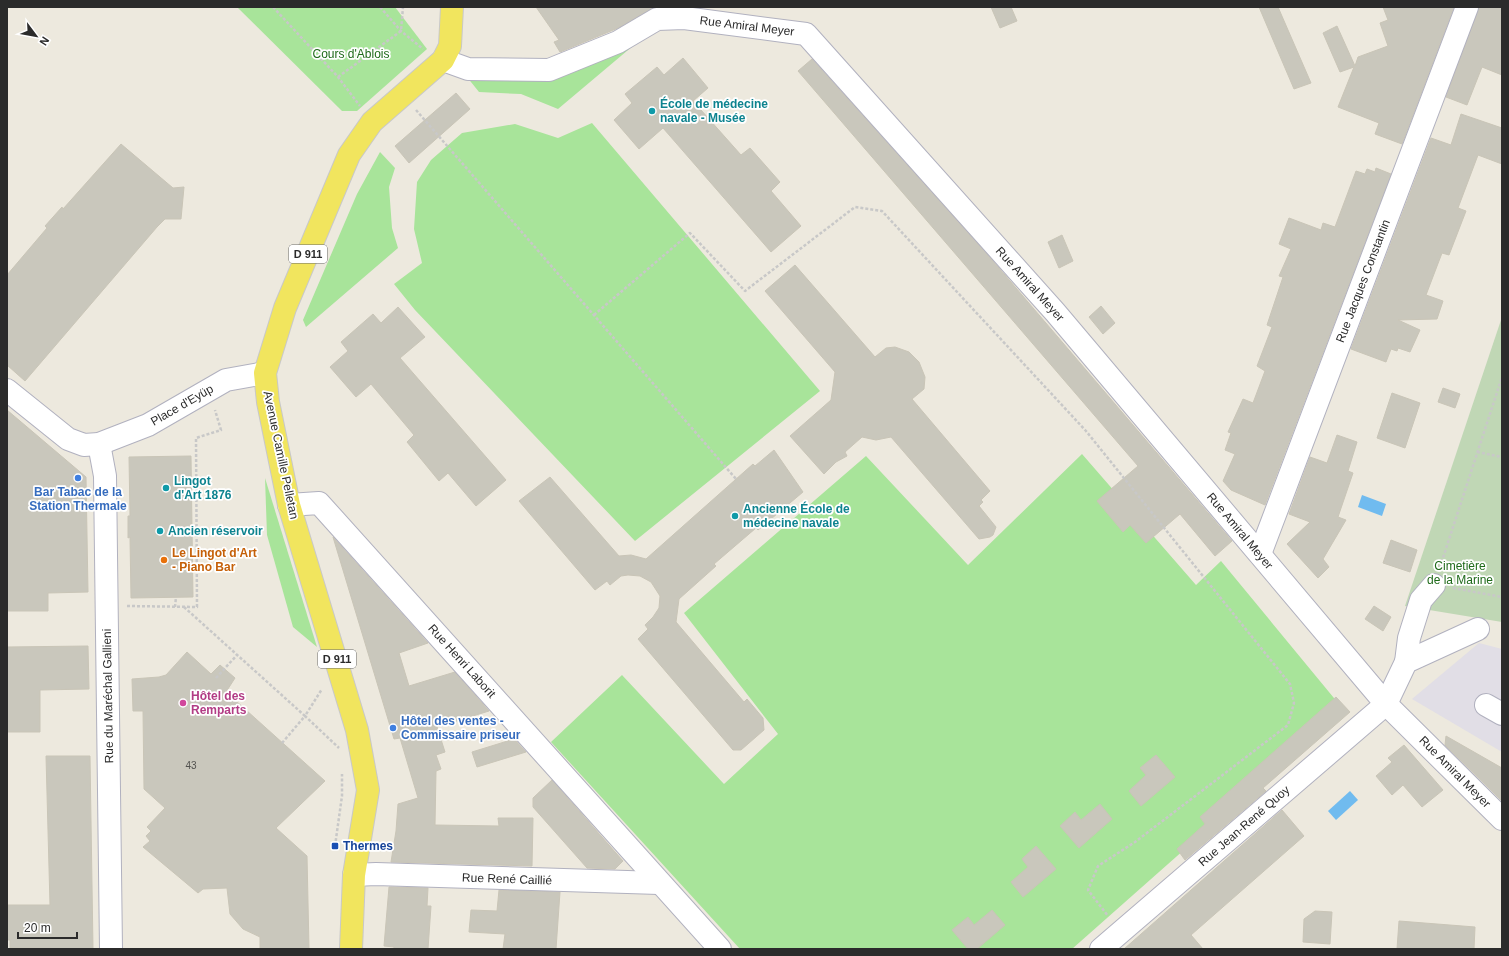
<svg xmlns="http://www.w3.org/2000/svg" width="1509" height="956" font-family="Helvetica,sans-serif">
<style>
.industrial{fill:#e1dee6}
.green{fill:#a8e49a}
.cemetery{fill:#c0d7b5}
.water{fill:#70bbef}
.building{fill:#c9c7bc;stroke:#c9c5b7}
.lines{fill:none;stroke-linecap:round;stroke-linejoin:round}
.minor-casing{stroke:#b1b1bf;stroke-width:24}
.major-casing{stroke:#c8c8c8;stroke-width:24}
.path{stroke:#c8c8c8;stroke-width:2.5;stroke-dasharray:3 2;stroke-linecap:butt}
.minor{stroke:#fff;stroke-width:22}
.major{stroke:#f1e55e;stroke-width:22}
.culture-dot{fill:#0f9aa8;stroke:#fff;stroke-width:1.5}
.shop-dot{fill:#3f7fe0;stroke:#fff;stroke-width:1.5}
.food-dot{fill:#e8710a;stroke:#fff;stroke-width:1.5}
.hotel-dot{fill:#d1479c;stroke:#fff;stroke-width:1.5}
.transit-dot{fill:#1a4fb4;stroke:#fff;stroke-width:1.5}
.labels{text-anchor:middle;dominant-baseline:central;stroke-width:3.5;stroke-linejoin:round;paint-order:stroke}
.number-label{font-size:10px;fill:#52524f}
.shield{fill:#fff;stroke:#6b6b6b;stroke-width:1}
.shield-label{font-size:11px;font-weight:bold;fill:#2b2b2b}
.street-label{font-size:12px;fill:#2b2b2b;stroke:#fff}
.park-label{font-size:12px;fill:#1f6a1a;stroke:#fff}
.culture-label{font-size:12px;font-weight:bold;fill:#0d838f;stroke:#fff;text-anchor:start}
.shop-label{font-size:12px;font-weight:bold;fill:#366cbe;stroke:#fff}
.food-label{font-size:12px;font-weight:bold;fill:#c56008;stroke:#fff;text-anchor:start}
.hotel-label{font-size:12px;font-weight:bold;fill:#b23c85;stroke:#fff;text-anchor:start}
.transit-label{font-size:12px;font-weight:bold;fill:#164399;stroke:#fff;text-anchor:start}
</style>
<rect width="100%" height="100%" fill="#ede9de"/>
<path class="industrial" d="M1479 643 1502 649V752L1412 699Z"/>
<g class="green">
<path d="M237 7H395L427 49 357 111H342Z"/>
<path d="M653 29 558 109 521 94 479 92 467 77 561 74Z"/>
<path d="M592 123 820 391 635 541 415 310 394 284 422 263 414 229 417 182 431 160 462 133 515 124 558 138Z"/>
<path d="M380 152 395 168 389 187 392 228 398 248 306 327 303 320 357 194Z"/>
<path d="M1082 454 1196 585 1221 561 1343 709 1072 949H740L551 742 622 675 724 784 778 734 684 613 866 456 968 565Z"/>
<path d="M265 478 317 647 293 627 267 535Z"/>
</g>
<path class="cemetery" d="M1502 317V622L1405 606Z"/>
<g class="water">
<path d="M1362 495 1386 504 1382 516 1358 507Z"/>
<path d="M1350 791 1358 800 1336 820 1328 811Z"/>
</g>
<g class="building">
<path d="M536 7H654L618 28 560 52 554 42 559 40Z"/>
<path d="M991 7H1011L1017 21 1000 28Z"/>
<path d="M1259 7H1278L1311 83 1294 89Z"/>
<path d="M1383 7H1454L1402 144 1375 134 1379 123 1338 107 1354 67 1340 72 1323 33 1337 26 1355 66 1358 57 1388 46 1380 23 1388 20Z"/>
<path d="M1479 7H1502V75L1482 67 1467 105 1446 97Z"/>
<path d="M683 58 708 88 693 101 741 155 750 148 780 182 771 191 801 226 771 252 663 128 639 149 614 120 632 103 625 94 657 67 664 75Z"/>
<path d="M812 59 987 254 1232 541 1215 556 1180 514 1146 543 1130 525 1123 532 1097 501 1138 466 798 71Z"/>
<path d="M456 93 470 109 409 163 395 146Z"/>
<path d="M1461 114 1502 128V164L1478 155 1458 208 1466 211 1449 255 1442 253 1426 295 1443 301 1437 319 1398 320 1420 330 1410 352 1398 348 1397 351 1391 349 1386 362 1351 349 1431 138 1451 145Z"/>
<path d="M121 144 173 188 184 187 181 219H165L157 227 25 381 7 365V275L47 228 45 226 62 207 63 209Z"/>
<path d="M1376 168 1391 174 1265 505 1231 490 1223 481 1235 454 1225 450 1231 433 1228 432 1243 399 1253 403 1265 371 1257 366 1272 327 1267 325 1283 277 1279 276 1291 249 1279 244 1289 218 1321 230 1323 223 1335 227 1356 171 1365 174 1367 169 1375 172Z"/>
<path d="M1062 235 1073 261 1059 268 1048 242Z"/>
<path d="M795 265 875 357 886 348 895 347 909 352 919 362 925 377 924 389 912 399 990 491 981 500 983 502 979 506 996 527 993 535 990 537 979 539 891 437 876 440 862 437 845 452 847 456 836 462 824 474 790 436 831 400 835 372 765 291Z"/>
<path d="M1101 306 1115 323 1103 334 1089 317Z"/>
<path d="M398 307 425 337 400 358 506 480 476 506 448 473 439 481 407 442 414 435 371 384 356 397 330 367 348 351 341 342 373 314 381 323Z"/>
<path d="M1443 388 1460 394 1455 408 1438 402Z"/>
<path d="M1392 393 1420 403 1405 448 1377 438Z"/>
<path d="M7 410 86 477 88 592 48 593V611H7Z"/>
<path d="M1337 435 1357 442 1348 471 1353 473 1338 517 1346 520 1323 559 1329 567 1318 578 1287 544 1310 522 1289 514 1310 457 1327 463Z"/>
<path d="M774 450 803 492 758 530 756 528 714 564 716 566 679 599 676 622 744 702 747 699 763 718 764 730 741 750H733L638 639 648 629 645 625 653 617 659 608 660 596 651 582 640 576 628 575 621 576 610 585 607 581 595 590 519 501 550 477 619 556 631 555 646 559 753 464 755 466Z"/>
<path d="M191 456 193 597 131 598 130 537 128 538V516H130L129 457Z"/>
<path d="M333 537 428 643 399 653 409 686 455 672 489 711 437 727 445 752 436 755 441 769 436 771 435 825 499 826 498 818H533L532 866 391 862 396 831 398 804 418 798 400 738 394 739Z"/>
<path d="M1391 540 1417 550 1410 572 1383 563Z"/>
<path d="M1374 606 1391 617 1383 631 1365 619Z"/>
<path d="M88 646 89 689 40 690V732H7V647Z"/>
<path d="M187 652 211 674 220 665 235 678 226 692 325 781 276 828 307 856 309 949H260V937L243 929 230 914 227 888 203 889 198 893 143 847 150 841 146 836 151 831 147 827 165 808 144 789 143 711H133L132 679 159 677 166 675Z"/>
<path d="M1336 697 1350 712 1263 788 1266 791 1185 860 1177 849 1205 824 1200 817Z"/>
<path d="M1446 736 1502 768V801L1445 745Z"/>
<path d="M514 739 526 752 477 767 472 752Z"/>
<path d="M1404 745 1443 790 1422 807 1403 785 1392 795 1376 776 1392 762 1388 758Z"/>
<path d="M1156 755 1175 777 1141 806 1129 791 1146 775 1140 768Z"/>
<path d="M46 756H90L93 949 10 948V940H7L8 905H50Z"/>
<path d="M552 780 623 861 615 869 587 868 533 807V798Z"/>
<path d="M1100 804 1112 819 1079 848 1060 826 1075 812 1081 820Z"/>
<path d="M1282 810 1304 836 1191 935 1203 949H1124Z"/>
<path d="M1036 846 1056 869 1023 897 1011 882 1028 867 1022 859Z"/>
<path d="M389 887 428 888 427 906H431L428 949H394V947L384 946Z"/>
<path d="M499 890 560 892 556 949H503L505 934 469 932 471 910 497 911Z"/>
<path d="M992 910 1005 925 977 949H968L952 930 968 917 974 925Z"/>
<path d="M1315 911 1332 912 1330 944 1303 942 1304 919Z"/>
<path d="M1399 921 1475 927 1474 949H1397Z"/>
</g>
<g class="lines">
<defs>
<g id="minor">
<path d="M443 60 468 69 549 70 618 42 657 19 684 18 806 34 1055 312 1386 704 1502 819"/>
<path d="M7 390 68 439 84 445 99 444 148 425 226 380 265 373"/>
<path d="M99 444 105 476 111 949"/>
<path d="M289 505 319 503 720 949"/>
<path d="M1260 554 1467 7"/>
<path d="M1406 662 1409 638 1421 600 1434 585"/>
<path d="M1486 705 1502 714"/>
<path d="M354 875 376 874 659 883"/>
<path d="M1101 949 1386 704 1406 662 1478 629"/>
</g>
<path id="major" d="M351 949 354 875 368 790 357 730 289 505 268 402 265 373 285 308 349 155 372 122 443 60 450 46 452 7"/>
</defs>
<use href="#minor" class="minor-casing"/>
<use href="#major" class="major-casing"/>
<g class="path">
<path d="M273 7 338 77 360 106"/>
<path d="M380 7 401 31 423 49"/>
<path d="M338 77 401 31 403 7"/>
<path d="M416 110 736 479"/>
<path d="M594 315 690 233 745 291 855 207 882 211 1086 431 1290 684 1294 703 1288 725 1135 842 1098 866 1088 890 1108 916"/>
<path d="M1477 452 1502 457"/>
<path d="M1440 567 1502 377"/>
<path d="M1453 588 1502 597"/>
<path d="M127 606 197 607 196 438 221 430 215 410"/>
<path d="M175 607 176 597"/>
<path d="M184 607 305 716 322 689"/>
<path d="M216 678 237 655"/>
<path d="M282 743 305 716 339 748"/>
<path d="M335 846 342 796V774"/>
</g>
<use href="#minor" class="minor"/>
<use href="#major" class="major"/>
</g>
<g class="culture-dot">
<circle cx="652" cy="111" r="4"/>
<circle cx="166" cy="488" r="4"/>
<circle cx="735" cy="516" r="4"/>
<circle cx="160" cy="531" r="4"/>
</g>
<g class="shop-dot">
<circle cx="78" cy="478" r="4"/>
<circle cx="393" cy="728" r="4"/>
</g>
<circle class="food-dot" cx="164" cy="560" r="4"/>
<circle class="hotel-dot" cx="183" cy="703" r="4"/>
<rect class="transit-dot" x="331" y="842" width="8" height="8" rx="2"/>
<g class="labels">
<g class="number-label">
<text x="191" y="765">43</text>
</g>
<g class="shield">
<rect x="289" y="245" width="38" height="18" rx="3"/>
<rect x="318" y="650" width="38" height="18" rx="3"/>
</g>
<g class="shield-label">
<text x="308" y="254">D 911</text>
<text x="337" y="659">D 911</text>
</g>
<g class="street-label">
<text transform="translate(747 26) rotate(7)">Rue Amiral Meyer</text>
<text transform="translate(1363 281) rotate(-69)">Rue Jacques Constantin</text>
<text transform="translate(1030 284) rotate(48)">Rue Amiral Meyer</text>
<text transform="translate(182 405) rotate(-30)">Place d'Eyüp</text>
<text transform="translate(281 455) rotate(78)">Avenue Camille Pelletan</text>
<text transform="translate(1240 531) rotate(50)">Rue Amiral Meyer</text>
<text transform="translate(462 661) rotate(48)">Rue Henri Laborit</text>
<text transform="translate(108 696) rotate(-91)">Rue du Maréchal Gallieni</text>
<text transform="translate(1455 772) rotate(45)">Rue Amiral Meyer</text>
<text transform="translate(1244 826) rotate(-41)">Rue Jean-René Quoy</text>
<text transform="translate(507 879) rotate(2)">Rue René Caillié</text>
</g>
<g class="park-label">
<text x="351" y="54">Cours d'Ablois</text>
<text x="1460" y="566">Cimetière<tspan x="1460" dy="14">de la Marine</tspan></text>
</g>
<g class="culture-label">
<text x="660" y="104">École de médecine<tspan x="660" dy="14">navale - Musée</tspan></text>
<text x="174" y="481">Lingot<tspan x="174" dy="14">d'Art 1876</tspan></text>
<text x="743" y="509">Ancienne École de<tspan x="743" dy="14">médecine navale</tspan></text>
<text x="168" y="531">Ancien réservoir</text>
</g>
<g class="shop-label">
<text x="78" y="492">Bar Tabac de la<tspan x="78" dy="14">Station Thermale</tspan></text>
<text x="401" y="721" text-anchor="start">Hôtel des ventes -<tspan x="401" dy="14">Commissaire priseur</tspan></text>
</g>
<g class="food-label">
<text x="172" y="553">Le Lingot d'Art<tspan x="172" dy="14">- Piano Bar</tspan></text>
</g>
<g class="hotel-label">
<text x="191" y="696">Hôtel des<tspan x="191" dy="14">Remparts</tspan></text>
</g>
<g class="transit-label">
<text x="343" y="846">Thermes</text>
</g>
</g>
<rect width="1509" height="956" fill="none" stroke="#2b2b2b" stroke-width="16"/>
<g transform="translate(36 36) rotate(122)" stroke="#ffffff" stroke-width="3" paint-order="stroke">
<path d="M0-3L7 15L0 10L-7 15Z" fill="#2b2b2b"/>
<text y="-6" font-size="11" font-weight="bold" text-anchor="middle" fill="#2b2b2b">N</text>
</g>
<path d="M18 932v6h59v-6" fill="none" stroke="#2b2b2b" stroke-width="2"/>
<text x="24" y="932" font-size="12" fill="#2b2b2b" stroke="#ffffff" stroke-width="3" paint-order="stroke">20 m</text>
</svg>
